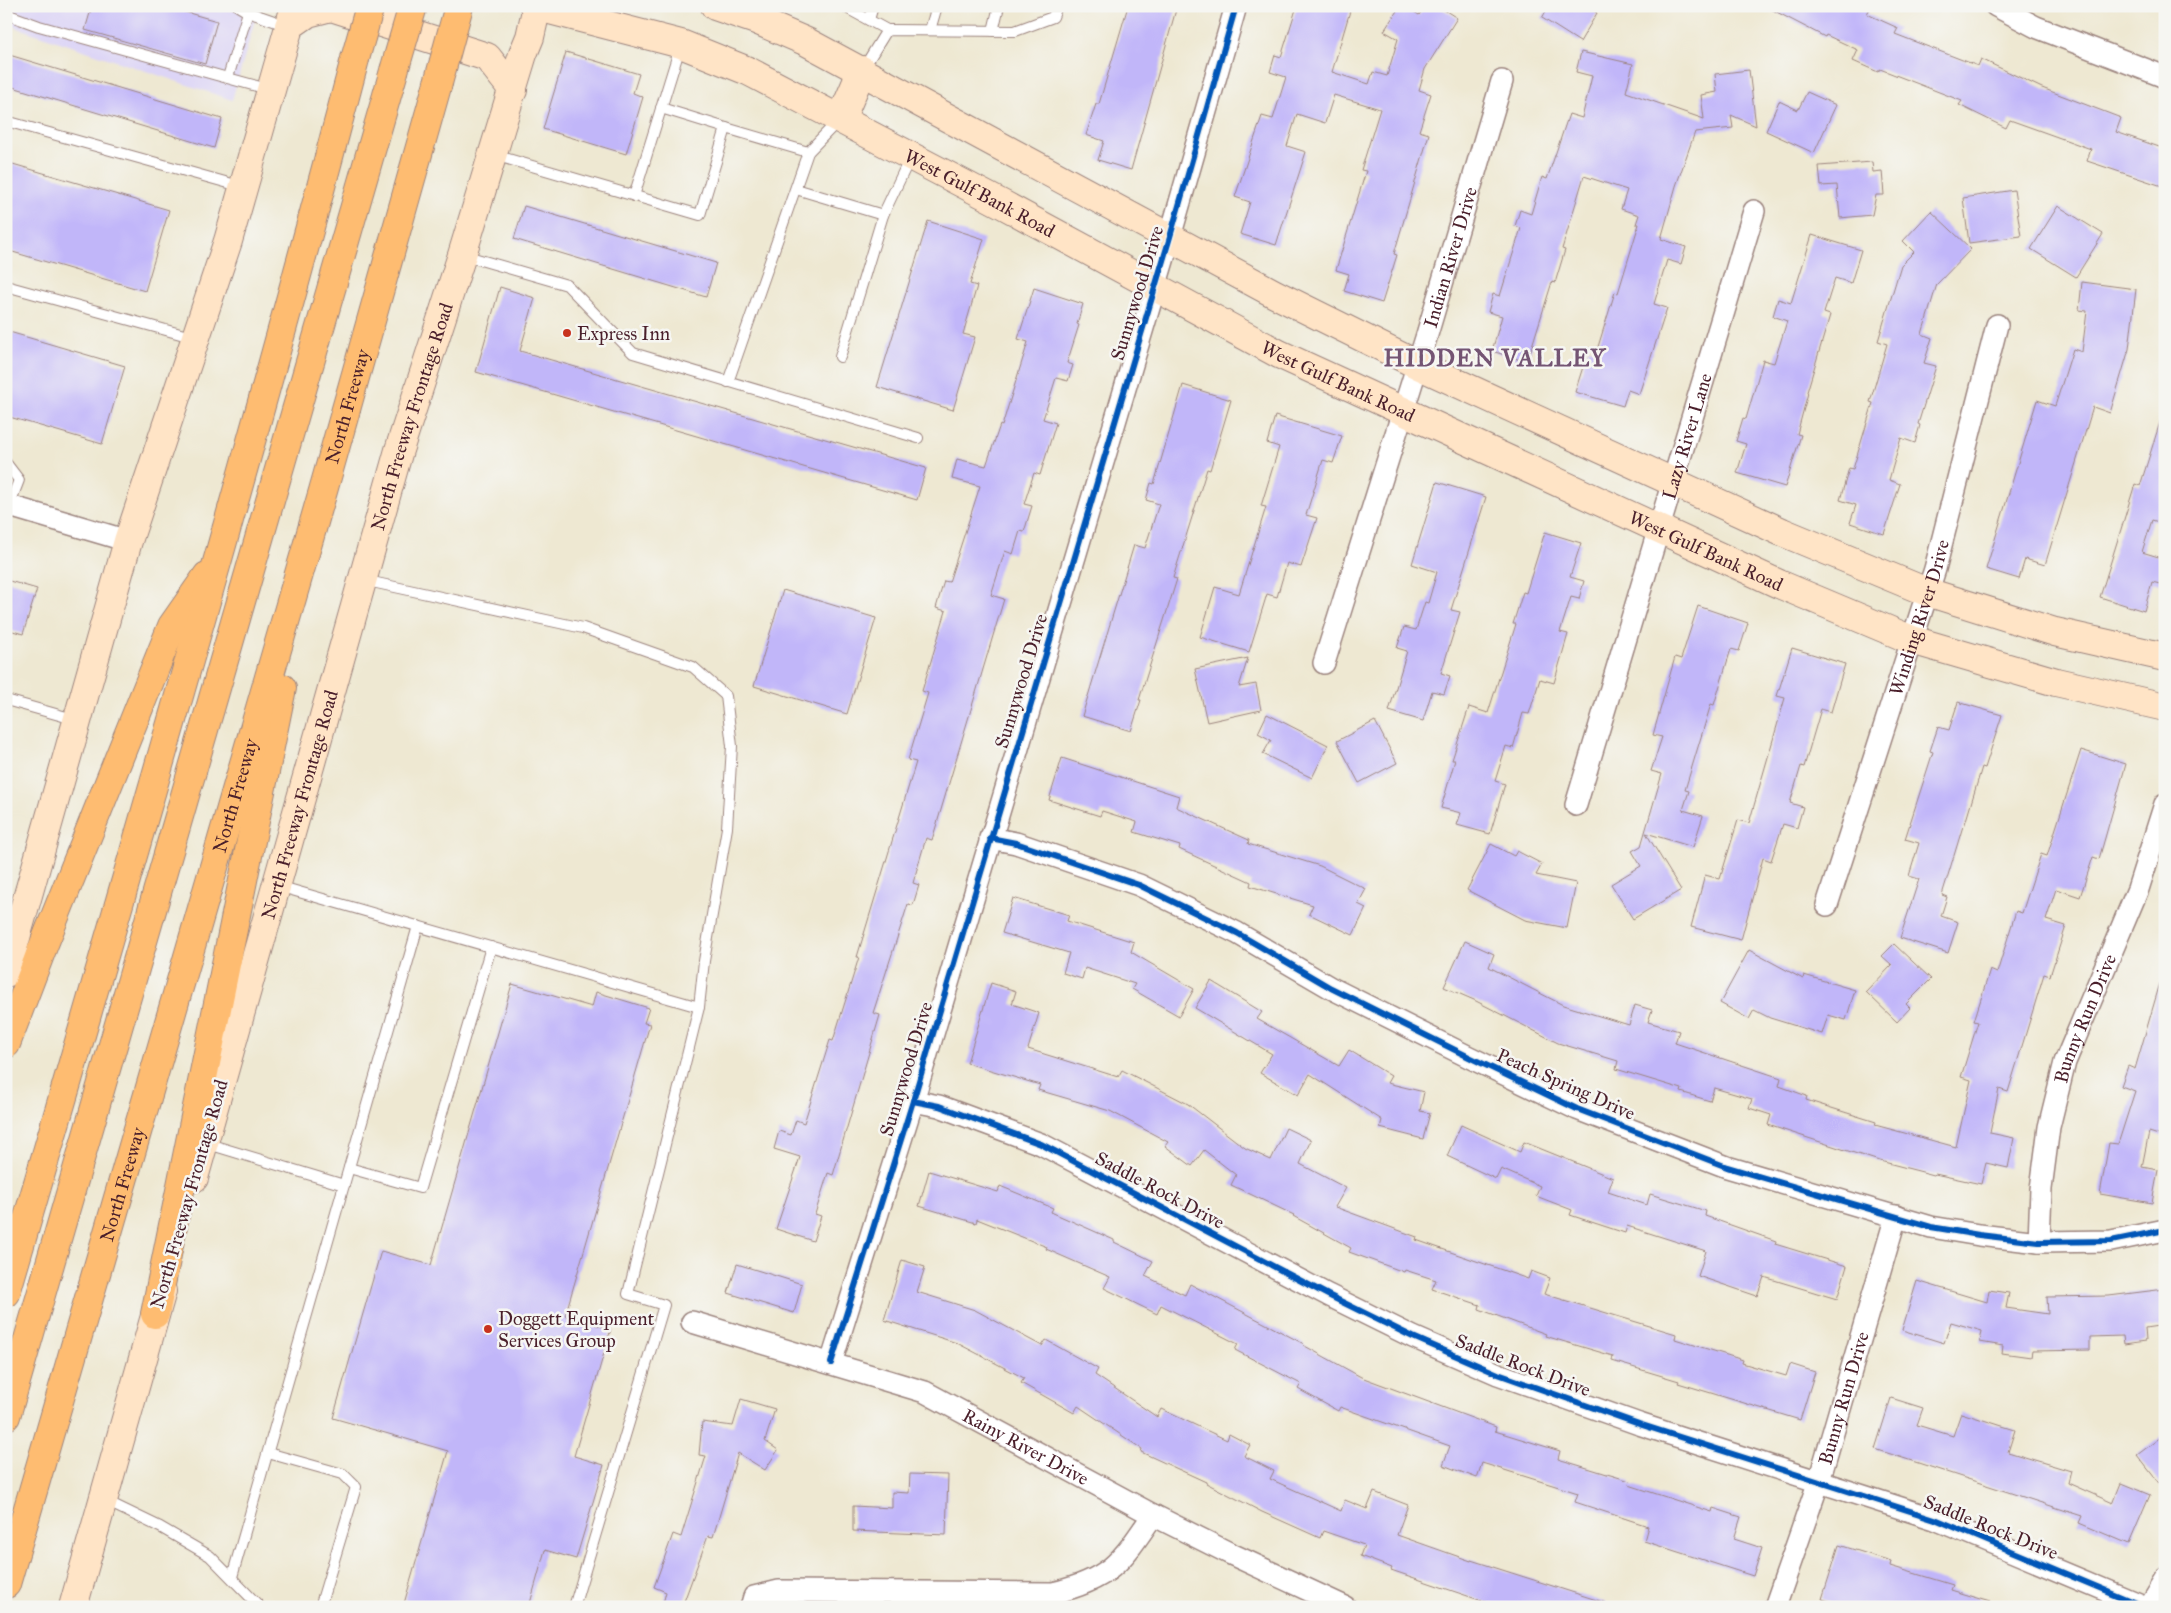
<svg xmlns="http://www.w3.org/2000/svg" width="2171" height="1613" font-family="'IM FELL Great Primer',serif">
<style>
.built{fill:#ddd5f6}
.building{fill:#c1b6f9}
.lines{fill:none;stroke-linecap:round;stroke-linejoin:round}
.lane-casing{stroke:#9c847e;stroke-width:12}
.street-casing{stroke:#9c847e;stroke-width:24}
.secondary-casing{stroke:#9c847e;stroke-width:30}
.highway-casing{stroke:#9c847e;stroke-width:30}
.lane{stroke:#fff;stroke-width:10}
.street{stroke:#fff;stroke-width:21}
.secondary{stroke:#ffe4c6;stroke-width:28}
.highway{stroke:#febc71;stroke-width:28}
.highway-bridge-casing{stroke:#9c847e;stroke-width:30;stroke-linecap:butt}
.highway-bridge{stroke:#febc71;stroke-width:28}
.cycleway-casing{stroke:#f6f6f2;stroke-width:9}
.cycleway{stroke:#0057b8;stroke-width:6}
.poi-dot{fill:#c8321e;stroke:#f6f6f2;stroke-width:2}
.labels{text-anchor:middle;dominant-baseline:central;stroke-width:5;stroke-linejoin:round;paint-order:stroke}
.street-label{font-size:19px;fill:#4a1f2b;stroke:#f6f6f2}
.poi-label{font-size:19px;fill:#4a1f2b;stroke:#f6f6f2;text-anchor:start}
.district-label{font-size:24px;font-weight:bold;letter-spacing:1px;fill:#745473;stroke:#f6f6f2}
</style>
<rect width="100%" height="100%" fill="#f6f6f2"/>
<filter id="ink" filterUnits="userSpaceOnUse"><feTurbulence type="fractalNoise" baseFrequency=".02" numOctaves="2"/><feDisplacementMap in="SourceGraphic" scale="10" xChannelSelector="R" yChannelSelector="G"/><feConvolveMatrix kernelMatrix="1 2 1 2 8 2 1 2 1" color-interpolation-filters="sRGB"/></filter>
<filter id="wash" filterUnits="userSpaceOnUse"><feTurbulence type="fractalNoise" baseFrequency=".0096" numOctaves="4" result="noise"/><feDisplacementMap in="SourceGraphic" scale="20" xChannelSelector="R" yChannelSelector="G"/><feGaussianBlur stdDeviation="1.12" result="paint"/><feColorMatrix in="noise" values="0 0 0 0 0 0 0 0 0 0 0 0 0 0 0 0 0 1.4 0 .05"/><feComposite in="paint" operator="in"/></filter>
<g filter="url(#wash)">
<rect width="100%" height="100%" fill="#eee8d2"/>
<path class="built" d="M6 6H259L232 100 6 24Z"/>
<g id="blocks">
<g class="building">
<path d="M92 6H164L217 21 205 64 85 30Z"/>
<path d="M1128 6H1177L1131 170 1098 160 1104 141 1086 135 1096 104H1099Z"/>
<path d="M1297 6H1334L1350 11 1332 72 1369 84 1373 72 1387 76 1398 39 1384 31 1400 6H1405L1419 15 1425 6H1438L1457 18 1425 69 1419 90 1431 94 1419 131 1429 134 1394 254 1397 255 1382 303 1344 291 1349 274 1336 270 1366 171 1361 170 1380 109 1334 95 1325 123 1297 114 1287 146 1306 152 1276 245 1240 234 1250 202 1235 197 1262 116 1273 119 1286 77 1270 72 1275 55 1281 57Z"/>
<path d="M1549 6H1587L1597 13 1580 42 1542 18Z"/>
<path d="M1765 6H1871L1867 14 1898 28 1895 34 1978 66 1981 59 2042 88 2121 118 2116 132 2165 149V187L2087 161 2091 149 2010 120 2006 128 1959 105 1962 101 1880 69 1878 72 1853 61 1858 50 1826 35 1825 37Z"/>
<path d="M566 52 639 74 633 93 643 97 626 154 543 129Z"/>
<path d="M1581 52 1633 64 1626 92 1704 119 1701 95 1717 92 1715 74 1749 70 1756 126 1731 115 1733 128 1695 132 1676 186 1661 239 1686 247 1681 264 1667 260 1654 304 1667 308 1639 394 1628 390 1623 406 1575 392 1589 348 1597 350 1615 292 1618 293 1639 224H1636L1639 215 1621 209 1627 190 1584 176 1562 249 1565 250 1555 283 1552 282 1527 362 1492 351 1502 316 1488 312 1493 294 1500 296 1521 228 1515 226 1520 210 1531 214 1542 177 1547 179 1569 114 1582 118 1592 76 1576 72Z"/>
<path d="M6 54 222 119 214 148 6 85Z"/>
<path d="M1807 92 1836 105 1814 153 1766 131 1779 101 1798 110Z"/>
<path d="M6 162 169 210 145 291 6 250Z"/>
<path d="M1872 162 1873 172 1882 171 1884 195H1876L1872 215 1840 218 1837 185 1821 186 1819 166Z"/>
<path d="M2014 190 2021 236 1969 243 1963 198Z"/>
<path d="M524 206 716 263 706 297 514 239Z"/>
<path d="M2058 206 2103 234 2076 277 2031 249Z"/>
<path d="M1931 211 1971 249 1937 284 1922 334 1932 338 1924 363 1936 366 1918 424 1920 425 1915 443 1901 438 1889 480 1900 484 1884 534 1850 523 1856 505 1840 500 1849 468 1853 469 1873 403 1870 402 1887 344 1878 341 1901 265 1914 252 1903 241Z"/>
<path d="M928 221 984 239 970 284 977 286 963 334 975 337 953 410 877 387Z"/>
<path d="M1812 235 1861 250 1851 283 1835 278 1824 313 1830 315 1807 392 1808 393 1797 434 1801 435 1785 487 1737 473 1746 444 1736 441 1743 418 1746 419 1763 360 1774 363 1787 321 1773 316 1778 299 1791 303Z"/>
<path d="M2082 282 2136 289 2129 349 2110 413 2093 407 2045 565 2025 559 2019 579 1986 569 2037 400 2055 406 2073 349 2082 352 2087 311 2079 310Z"/>
<path d="M500 287 535 298 520 351 926 468 917 500 476 372Z"/>
<path d="M1034 288 1083 304 1077 324 1079 325 1067 363 1073 365 1068 381 1056 378 1043 419 1056 423 1040 475 1034 473 1024 504 1032 506 1024 532 1020 531 1013 554 1005 551 991 595 1004 599 932 840 926 838 913 883 919 885 913 905 908 904 873 1013 880 1015 833 1175 828 1173 815 1214 821 1216 813 1241 776 1229 800 1157 774 1149 779 1131 791 1135 796 1120 804 1123 830 1040 833 1041 859 957H857L916 762 908 760 928 693 922 691 946 611 936 608 944 581 949 582 980 486 952 479 957 459 986 466 1000 425 1002 426 1028 342 1018 339Z"/>
<path d="M6 331 125 366 102 444 6 416Z"/>
<path d="M1183 385 1231 400 1210 470 1207 469 1173 578 1177 579 1139 700H1141L1131 731 1082 716 1134 545 1145 548 1159 504 1146 500 1151 483 1154 484Z"/>
<path d="M1275 416 1342 436 1333 463 1323 460 1306 515 1317 518 1301 567 1287 563 1277 597 1267 594 1249 652 1200 637 1215 587 1239 594 1266 507 1261 506 1279 447 1267 443Z"/>
<path d="M2161 419H2165V524L2152 520 2142 552 2165 559V570L2160 584 2152 582 2144 611 2100 597 2135 484 2140 486Z"/>
<path d="M1437 482 1486 497 1451 610 1460 612 1441 673 1450 676 1444 694 1432 691 1423 721 1389 711 1407 651 1397 648 1404 627 1416 630 1425 602 1428 603 1437 572 1412 564Z"/>
<path d="M1545 532 1581 543 1570 577 1584 581 1579 599 1571 597 1560 632 1568 634 1554 683 1540 679 1529 714 1523 713 1513 748 1506 746 1495 781 1505 784 1490 834 1457 825 1461 813 1441 808 1455 760H1452L1469 707 1488 713 1516 624H1513L1523 592 1526 593Z"/>
<path d="M6 580 37 589 23 634 6 629Z"/>
<path d="M783 590 876 618 847 714 754 686Z"/>
<path d="M1698 606 1748 623 1739 651 1731 649 1714 705 1711 704 1685 790 1689 791 1683 810 1703 816 1693 847 1646 833 1681 890 1633 919 1611 884 1641 866 1632 851 1641 846 1662 774 1651 771 1662 737 1653 735 1675 657 1681 659Z"/>
<path d="M1792 648 1845 664 1831 712 1821 709 1804 767 1801 766 1790 803 1803 807 1797 828 1783 824 1771 861 1763 858 1741 940 1691 927 1705 875 1720 879 1738 820 1749 823 1785 698 1777 696Z"/>
<path d="M1248 658 1239 687 1256 684 1261 710 1207 722 1195 669Z"/>
<path d="M1958 702 2002 715 1985 768 1982 767 1964 827 1963 826 1942 895 1947 897 1941 916 1958 922 1948 953 1900 938 1919 879 1909 876 1919 843 1905 839 1933 752 1930 751 1938 727 1949 730Z"/>
<path d="M1267 714 1328 745 1312 778 1263 754 1271 740 1258 733Z"/>
<path d="M1375 721 1397 763 1359 783 1337 741Z"/>
<path d="M2081 750 2126 764 2099 859 2093 857 2080 897 2056 889 2046 920 2066 926 2050 976 2044 974 2008 1092 1999 1089 1990 1133 2014 1138 2008 1168 1986 1163 1981 1184 1935 1174 1934 1175 1876 1160 1768 1125 1771 1115 1749 1108 1752 1099 1714 1088 1710 1101 1681 1092 1682 1089 1616 1069 1618 1061 1558 1043 1474 1000 1444 987 1465 941 1494 954 1489 967 1563 1005 1629 1025 1635 1005 1652 1010 1648 1022 1679 1031 1675 1043 1781 1078 1779 1086 1807 1096 1806 1100 1876 1122 1875 1125 1956 1147 1971 1080 1961 1077 1978 1022 1974 1021 1990 970 1997 973 2016 911 2022 913 2041 854 2047 856Z"/>
<path d="M1062 758 1179 796 1176 807 1249 840 1248 844 1320 866 1366 889 1358 904 1366 908 1353 935 1309 914 1313 905 1250 886 1251 882 1179 849 1180 846 1134 832 1137 822 1102 811 1100 816 1049 800Z"/>
<path d="M1491 844 1514 856 1517 851 1542 864 1536 875 1576 883 1567 928 1525 920 1467 890Z"/>
<path d="M1013 898 1069 915 1067 921 1134 942 1131 952 1194 989 1179 1016 1132 989 1135 984 1085 968 1082 979 1063 973 1069 953 1002 933Z"/>
<path d="M1894 944 1931 979 1906 1004 1910 1008 1897 1022 1866 992 1892 965 1882 956Z"/>
<path d="M1749 950 1803 979 1804 975 1855 990 1846 1020 1828 1015 1822 1034 1770 1018 1754 1010 1749 1019 1720 1003Z"/>
<path d="M1211 981 1262 1012 1257 1019 1339 1066 1349 1050 1391 1076 1387 1083 1424 1092 1420 1111 1430 1113 1423 1139 1380 1128 1382 1120 1310 1074 1298 1095 1260 1073 1272 1054 1195 1008Z"/>
<path d="M991 983 1016 991 1012 1004 1039 1013 1028 1049 1118 1077 1122 1070 1188 1104 1245 1148 1271 1160 1286 1128 1311 1140 1300 1164 1346 1188 1335 1207 1417 1237 1416 1240 1528 1279 1531 1271 1550 1278 1544 1294 1676 1334 1675 1339 1743 1360 1742 1363 1786 1376 1790 1364 1815 1372 1800 1420 1678 1383 1679 1381 1612 1361 1613 1356 1545 1336 1546 1334 1479 1309 1480 1305 1432 1289 1436 1280 1405 1270 1404 1272 1349 1252 1351 1248 1293 1216 1294 1215 1231 1185 1236 1175 1204 1150 1192 1166 1165 1146 1168 1142 1110 1111 1038 1090 1040 1085 967 1063Z"/>
<path d="M2160 983 2165 984V1137L2149 1132 2142 1167 2158 1170 2152 1203 2100 1194 2109 1143 2118 1144 2135 1091 2121 1086 2128 1066 2135 1069Z"/>
<path d="M512 984 592 1007 596 992 649 1008 644 1023 650 1024 565 1316 611 1329 574 1456 604 1465 576 1559 545 1550 529 1607H403L448 1451 333 1418 381 1251 431 1265Z"/>
<path d="M1461 1125 1520 1152 1524 1142 1613 1178 1608 1192 1647 1205 1650 1194 1706 1211 1705 1216 1776 1241 1775 1244 1847 1266 1837 1299 1764 1277 1757 1296 1698 1276 1706 1251 1627 1226 1625 1233 1570 1215 1572 1210 1536 1196 1540 1186 1501 1169 1496 1179 1447 1156Z"/>
<path d="M929 1171 998 1192 1000 1186 1053 1208 1051 1212 1114 1240V1242L1153 1261 1145 1276 1185 1295 1190 1284 1304 1344 1303 1345 1361 1377 1496 1427 1495 1431 1560 1451 1558 1459 1630 1481 1629 1485 1712 1512 1713 1508 1741 1517 1734 1539 1762 1548 1753 1576 1644 1541 1648 1526 1575 1502 1578 1493 1482 1463 1477 1478 1443 1465 1450 1446 1340 1407 1338 1411 1298 1389 1301 1384 1235 1350 1238 1344 1161 1305 1157 1314 1104 1288 1110 1277 1046 1249 1047 1247 977 1219 976 1223 919 1206Z"/>
<path d="M902 1260 925 1267 917 1292 975 1310 1042 1346 1046 1340 1098 1369 1095 1375 1157 1417 1161 1409 1227 1440 1229 1434 1250 1445 1244 1456 1274 1471 1270 1479 1341 1511 1345 1500 1367 1509 1374 1492 1408 1505 1397 1535 1471 1561V1560L1606 1603 1605 1607H1500L1391 1570 1392 1568 1360 1556 1364 1545 1323 1531 1320 1538 1262 1512 1206 1483V1482L1141 1452 1142 1449 1078 1406 1074 1413 1021 1383 1024 1378 957 1343 884 1320Z"/>
<path d="M737 1264 802 1284 794 1313 728 1293Z"/>
<path d="M1917 1281 1987 1302 1989 1290 2009 1293 2006 1308 2048 1314 2047 1297 2109 1296 2165 1289V1325L2145 1328 2146 1341 2124 1344 2123 1336 2090 1337V1350L2032 1351 2031 1357 2002 1353 2003 1346 1980 1342 1982 1331 1951 1322 1944 1343 1902 1330Z"/>
<path d="M1891 1398 1923 1408 1917 1425 1953 1436 1961 1413 2015 1430 2008 1452 2071 1471 2068 1483 2113 1503 2121 1483 2150 1495 2129 1544 2079 1523 2082 1516 1875 1449Z"/>
<path d="M741 1399 775 1409 765 1441 778 1450 765 1470 738 1453 713 1537 708 1536 682 1607H662L666 1592 654 1587 673 1534 681 1537 706 1456 699 1455 702 1422 733 1426Z"/>
<path d="M2165 1434V1491L2137 1455Z"/>
<path d="M910 1474 948 1475 946 1535 853 1531V1506L892 1508V1492L909 1493Z"/>
<path d="M1839 1545 1891 1561 1890 1566 1953 1585 1951 1590 1991 1602 1990 1607H1849L1822 1599Z"/>
</g>
</g>
</g>
<g filter="url(#ink)">
<use href="#blocks" fill-opacity="0" stroke="#9c847e" stroke-width="1"/>
<g class="lines">
<defs>
<g id="lane">
<path d="M843 6 887 30"/>
<path d="M248 12 288 26"/>
<path d="M6 14 39 26 271 90"/>
<path d="M869 20 873 6"/>
<path d="M930 30 937 6"/>
<path d="M993 31 999 6"/>
<path d="M863 69 887 30 1015 31 1053 17 1057 6"/>
<path d="M228 77 248 12 238 6"/>
<path d="M6 121 243 187"/>
<path d="M726 128 808 152"/>
<path d="M494 155 700 215 726 128 661 108"/>
<path d="M796 189 883 215"/>
<path d="M634 196 681 44"/>
<path d="M463 255 567 285 633 353 918 438"/>
<path d="M6 286 195 338"/>
<path d="M840 357 883 215 910 158"/>
<path d="M728 382 808 152 838 121"/>
<path d="M6 463 19 480 9 506"/>
<path d="M363 580 583 628 693 667 726 696 732 746 727 828 704 961 699 1007"/>
<path d="M6 700 77 720"/>
<path d="M278 886 699 1007 628 1294 664 1305 574 1607"/>
<path d="M205 1143 344 1185"/>
<path d="M349 1168 420 1188 491 947"/>
<path d="M268 1453 343 1474 356 1487 320 1607"/>
<path d="M104 1500 160 1527 210 1556 260 1607"/>
<path d="M232 1577 418 926"/>
</g>
<g id="street">
<path d="M1996 6 2036 27 2165 77"/>
<path d="M6 505 128 541"/>
<path id="s1" d="M1324 663 1426 338 1502 81"/>
<path id="s2" d="M1576 805 1754 211"/>
<path d="M990 838 1016 843 1139 885 1237 933 1331 988 1469 1057 1577 1109 1727 1167 1931 1227 1979 1235 2039 1242 2111 1241 2165 1230"/>
<path id="s3" d="M1827 905 1935 569 1997 325"/>
<path d="M913 1101 939 1106 1041 1144 1328 1295 1413 1337 1498 1374 1639 1424 1935 1519 2145 1607"/>
<path id="s4" d="M2039 1242 2041 1189 2049 1127 2065 1062 2138 889 2165 804"/>
<path id="s5" d="M692 1322 925 1392 1153 1515 1229 1553 1345 1607"/>
<path d="M831 1363 913 1101 1170 237 1236 6"/>
<path d="M751 1607 754 1597 779 1591 1053 1593C1111 1579 1121 1562 1153 1515"/>
<path id="s6" d="M1775 1607 1819 1481 1896 1216"/>
<path d="M2148 1607 2165 1579"/>
</g>
<g id="secondary">
<path id="s7" d="M534 6 681 44 748 71 1002 204 1279 354 1779 584 1912 640 2056 682 2165 707"/>
<path d="M715 6 756 20 807 42 1275 294 1418 365 1782 532 1927 592 2055 632 2165 657"/>
<path d="M289 26 308 13 331 7 487 57 513 90"/>
<path d="M841 119 862 70"/>
<path d="M6 973 128 541 228 241 295 6"/>
<path id="s8" d="M194 1178 399 450 462 255 523 54 530 37 537 6"/>
<path d="M73 1607 162 1291"/>
</g>
<g id="highway">
<path d="M6 1044 44 944 172 626 207 576"/>
<path d="M6 1293C125 883 246 473 355 59"/>
<path d="M155 1314 282 688"/>
<path d="M6 1416 394 71"/>
<path id="s9" d="M6 1584 323 491 438 83"/>
</g>
</defs>
<use href="#lane" class="lane-casing"/>
<use href="#street" class="street-casing"/>
<use href="#secondary" class="secondary-casing"/>
<use href="#highway" class="highway-casing"/>
<use href="#lane" class="lane"/>
<use href="#street" class="street"/>
<use href="#secondary" class="secondary"/>
<use href="#highway" class="highway"/>
<defs>
<g id="highway-bridge">
<path d="M355 59 370 6"/>
<path d="M394 71 413 6"/>
<path d="M438 83 459 6"/>
</g>
</defs>
<use href="#highway-bridge" class="highway-bridge-casing"/>
<use href="#highway-bridge" class="highway-bridge"/>
<defs>
<g id="cycleway">
<path d="M990 838 1016 843 1139 885 1237 933 1331 988 1469 1057 1577 1109 1727 1167 1931 1227 1979 1235 2039 1242 2111 1241 2165 1230"/>
<path d="M913 1101 939 1106 1041 1144 1328 1295 1413 1337 1498 1374 1639 1424 1935 1519 2145 1607"/>
<path d="M831 1363 913 1101 1170 237 1236 6"/>
</g>
</defs>
<use href="#cycleway" class="cycleway-casing"/>
<use href="#cycleway" class="cycleway"/>
</g>
</g>
<g class="poi-dot">
<circle cx="567" cy="333" r="5"/>
<circle cx="488" cy="1329" r="5"/>
</g>
<g class="labels">
<g class="street-label">
<text stroke="none"><textPath href="#s7" startOffset="486">West Gulf Bank Road</textPath></text>
<text stroke="none"><textPath href="#s1" startOffset="425">Indian River Drive</textPath></text>
<text transform="translate(1137 293) rotate(-73)">Sunnywood Drive</text>
<text stroke="none"><textPath href="#s7" startOffset="891">West Gulf Bank Road</textPath></text>
<text stroke="none"><textPath href="#s9" startOffset="1226">North Freeway</textPath></text>
<text stroke="none"><textPath href="#s8" startOffset="792">North Freeway Frontage Road</textPath></text>
<text stroke="none"><textPath href="#s2" startOffset="385">Lazy River Lane</textPath></text>
<text stroke="none"><textPath href="#s7" startOffset="1296">West Gulf Bank Road</textPath></text>
<text stroke="none"><textPath href="#s3" startOffset="302">Winding River Drive</textPath></text>
<text transform="translate(1021 681) rotate(-73)">Sunnywood Drive</text>
<text stroke="none"><textPath href="#s9" startOffset="821">North Freeway</textPath></text>
<text stroke="none"><textPath href="#s8" startOffset="388">North Freeway Frontage Road</textPath></text>
<text stroke="none"><textPath href="#s4" startOffset="230">Bunny Run Drive</textPath></text>
<text transform="translate(906 1069) rotate(-73)">Sunnywood Drive</text>
<text transform="translate(1566 1084) rotate(24)">Peach Spring Drive</text>
<text stroke="none"><textPath href="#s9" startOffset="416">North Freeway</textPath></text>
<text transform="translate(1160 1190) rotate(28)">Saddle Rock Drive</text>
<text transform="translate(189 1194) rotate(-74)">North Freeway Frontage Road</text>
<text transform="translate(1523 1365) rotate(21)">Saddle Rock Drive</text>
<text stroke="none"><textPath href="#s6" startOffset="220">Bunny Run Drive</textPath></text>
<text stroke="none"><textPath href="#s5" startOffset="358">Rainy River Drive</textPath></text>
<text transform="translate(1991 1527) rotate(22)">Saddle Rock Drive</text>
</g>
<g class="poi-label">
<text x="577" y="333">Express Inn</text>
<text x="498" y="1318">Doggett Equipment<tspan x="498" dy="22">Services Group</tspan></text>
</g>
<g class="district-label">
<text x="1495" y="358">HIDDEN VALLEY</text>
</g>
</g>
<rect width="2171" height="1613" fill="none" stroke="#f6f6f2" stroke-width="25"/>
</svg>
